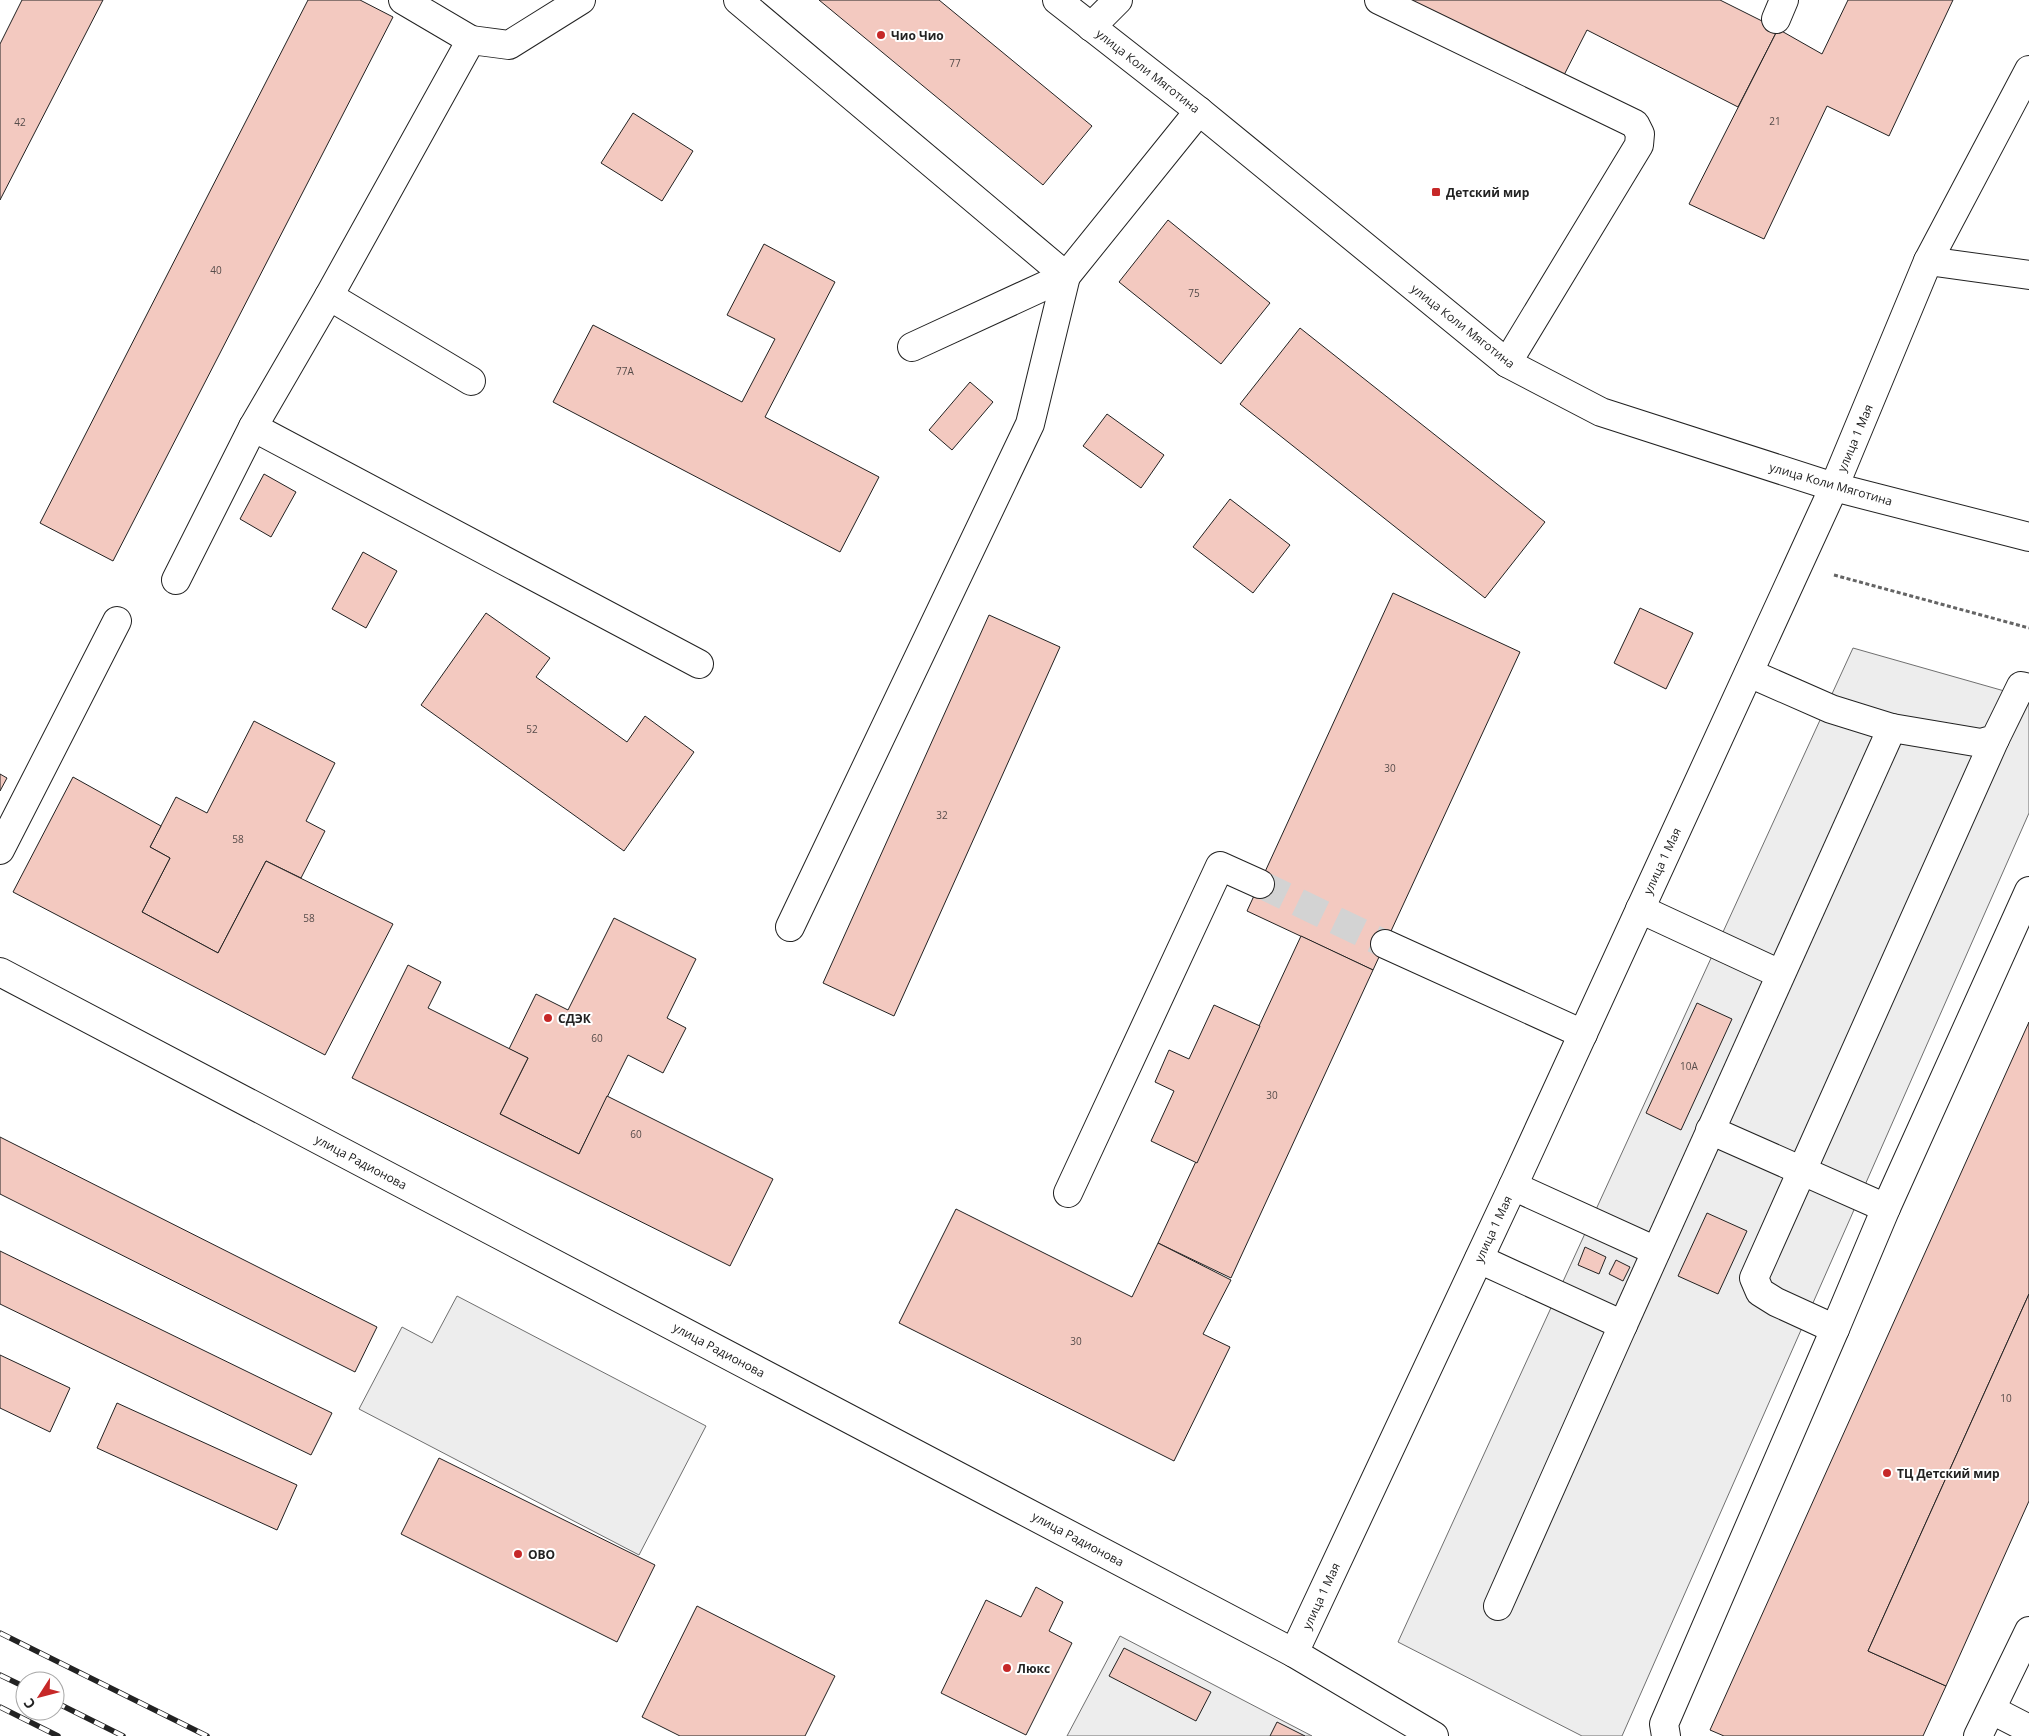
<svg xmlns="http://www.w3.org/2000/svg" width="2029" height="1736" font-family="'Open Sans',sans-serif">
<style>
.parking{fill:#ededed;stroke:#6f6f6f}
.building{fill:#f3c9c0;stroke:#222}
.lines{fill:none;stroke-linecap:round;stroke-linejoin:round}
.minor-tunnel{stroke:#d3d3d3;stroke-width:28;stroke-dasharray:28 14;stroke-linecap:butt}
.minor-casing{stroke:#222;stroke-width:30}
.major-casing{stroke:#222;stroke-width:30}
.path{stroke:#646464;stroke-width:3;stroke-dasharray:4 2.5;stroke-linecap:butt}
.minor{stroke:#fff;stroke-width:28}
.major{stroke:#fff;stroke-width:28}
.rail-casing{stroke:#222;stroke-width:5.5}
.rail{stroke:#fff;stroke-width:4;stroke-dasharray:11;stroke-linecap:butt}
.poi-dot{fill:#c62828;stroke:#fff;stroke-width:2}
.labels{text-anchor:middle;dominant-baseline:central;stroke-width:4;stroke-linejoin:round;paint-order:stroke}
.number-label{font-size:10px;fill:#564c4a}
.poi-label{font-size:12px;font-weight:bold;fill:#222;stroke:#fff;text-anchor:start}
.street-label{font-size:12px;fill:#222;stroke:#fff}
</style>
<rect width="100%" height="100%" fill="#fff"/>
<g class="parking">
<path d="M1853 648 2029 698V813L1622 1736H1582L1398 1642Z"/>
<path d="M457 1296 706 1426 639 1555 359 1409 402 1327 432 1343Z"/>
<path d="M1120 1636 1312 1736H1067Z"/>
</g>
<g class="building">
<path d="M22 0H103L0 200V44Z"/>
<path d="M308 0H360L393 17 113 561 40 523Z"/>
<path d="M819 0H939L1092 126 1043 185Z"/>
<path d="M1405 0H1720L1778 29 1738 107 1587 30 1562 79Z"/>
<path d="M1848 0H1953L1889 136 1827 106 1764 239 1689 204 1778 29 1822 54Z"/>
<path d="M633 113 693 151 662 201 601 163Z"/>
<path d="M1168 220 1270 303 1221 364 1119 282Z"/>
<path d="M764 244 835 282 765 417 879 477 840 552 553 402 593 325 742 402 775 339 727 315Z"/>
<path d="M1300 328 1545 522 1485 598 1240 404Z"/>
<path d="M970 382 993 402 952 450 929 430Z"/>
<path d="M1107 414 1164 455 1141 488 1083 446Z"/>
<path d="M264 474 296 492 271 537 240 519Z"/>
<path d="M1230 499 1290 545 1253 593 1193 547Z"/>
<path d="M363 552 397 571 366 628 332 609Z"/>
<path d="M1393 593 1520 652 1373 970 1247 911Z"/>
<path d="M1640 608 1693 633 1666 689 1614 663Z"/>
<path d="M486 613 550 658 536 677 627 742 645 716 694 752 624 851 421 705Z"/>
<path d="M989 615 1060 647 894 1016 823 983Z"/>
<path d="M254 721 335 763 306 821 325 831 301 878 266 861 218 953 142 912 170 858 150 847 176 797 207 813Z"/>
<path d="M0 774 7 778 0 791Z"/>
<path d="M73 777 161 826 150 847 170 858 142 912 218 953 266 861 393 924 325 1055 13 892Z"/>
<path d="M614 918 696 959 667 1018 686 1028 663 1073 628 1055 579 1154 500 1114 528 1058 509 1049 536 994 568 1010Z"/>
<path d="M1301 936 1373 970 1231 1278 1158 1243Z"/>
<path d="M408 965 441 982 428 1008 528 1058 500 1114 579 1154 607 1096 773 1179 730 1266 352 1078Z"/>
<path d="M1697 1003 1732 1019 1681 1130 1646 1113Z"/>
<path d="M1214 1005 1260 1026 1197 1163 1151 1141 1174 1091 1155 1082 1169 1050 1189 1059Z"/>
<path d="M2029 1022V1294L1868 1651 1946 1686 1923 1736H1724L1710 1730Z"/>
<path d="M0 1137 377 1327 355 1372 0 1194Z"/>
<path d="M956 1209 1132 1297 1158 1243 1231 1280 1203 1334 1230 1347 1174 1461 899 1323Z"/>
<path d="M1707 1213 1747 1231 1718 1294 1678 1276Z"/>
<path d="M1585 1247 1606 1257 1599 1274 1578 1265Z"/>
<path d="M0 1251 332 1413 311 1455 0 1304Z"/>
<path d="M1616 1260 1630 1267 1623 1281 1609 1274Z"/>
<path d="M2029 1294V1501L1946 1686 1868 1651Z"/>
<path d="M0 1355 70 1388 50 1432 0 1408Z"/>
<path d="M117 1403 297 1485 277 1530 97 1448Z"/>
<path d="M439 1458 655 1565 617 1642 401 1534Z"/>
<path d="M1036 1587 1063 1602 1049 1631 1072 1643 1026 1735 941 1693 986 1600 1021 1617Z"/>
<path d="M697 1606 835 1676 805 1736H680L642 1717Z"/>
<path d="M1124 1648 1211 1692 1196 1721 1109 1676Z"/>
<path d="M1277 1722 1305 1736H1270Z"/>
</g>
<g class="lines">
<path class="minor-tunnel" d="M1260 884 1385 944"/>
<defs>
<g id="minor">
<path d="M403 0 471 40"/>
<path d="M738 0 1066 276 1030 424 790 927"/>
<path d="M1379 0 1635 124 1640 134 1639 145 1507 363"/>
<path d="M1776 19 1784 0"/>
<path d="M1091 27 1118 0"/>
<path d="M1928 261 2029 275"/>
<path d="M329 296 471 381"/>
<path d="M912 347 1066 276 1199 111"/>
<path d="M253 427 699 664"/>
<path d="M176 580 253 427 329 296 471 40 509 45 581 0"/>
<path d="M1749 673 1831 709 1892 728 1981 743 1995 739 2021 686 2029 688"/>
<path d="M1995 739 1754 1278 1760 1292 1776 1302 1835 1329 1886 1208 2029 891"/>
<path d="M0 850 117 621"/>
<path d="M1640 909 1780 974"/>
<path d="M1385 944 1583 1034"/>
<path d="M0 972 1294 1653 1434 1736"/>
<path d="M1710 1130 1886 1208"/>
<path d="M1513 1186 1656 1251"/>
<path d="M1068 1193 1220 866 1260 884"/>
<path d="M1479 1259 1623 1325 1498 1606"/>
<path d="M1623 1325 1892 728"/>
<path d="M1294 1653 1513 1186 1834 487 1928 261 2029 70"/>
<path d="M1992 1710 2029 1729"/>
<path d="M1666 1736 1664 1724 1835 1329"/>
<path d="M1978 1736 2029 1631"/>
</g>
<path id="major" d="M1057 0 1199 111 1507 363 1601 412 1834 487 2029 537"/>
</defs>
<use href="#minor" class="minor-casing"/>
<use href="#major" class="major-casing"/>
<path class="path" d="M1834 575 2029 628"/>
<use href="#minor" class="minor"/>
<use href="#major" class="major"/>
<defs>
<g id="rail">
<path d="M0 1633 207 1736"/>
<path d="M0 1675 25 1687"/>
<path d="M55 1702 123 1736"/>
<path d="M0 1707 58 1736"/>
</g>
</defs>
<use href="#rail" class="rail-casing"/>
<use href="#rail" class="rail"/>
</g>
<g class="poi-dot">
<circle cx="881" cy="35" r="5"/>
<rect x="1431" y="187" width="10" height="10" rx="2.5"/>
<circle cx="548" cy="1018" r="5"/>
<circle cx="1887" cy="1473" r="5"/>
<circle cx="518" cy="1554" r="5"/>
<circle cx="1007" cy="1668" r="5"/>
</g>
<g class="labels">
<g class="number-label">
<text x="955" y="63">77</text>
<text x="1775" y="121">21</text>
<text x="20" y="122">42</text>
<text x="216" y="270">40</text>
<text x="1194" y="293">75</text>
<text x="625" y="371">77А</text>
<text x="532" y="729">52</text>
<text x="1390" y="768">30</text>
<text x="942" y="815">32</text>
<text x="238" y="839">58</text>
<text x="309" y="918">58</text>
<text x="597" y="1038">60</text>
<text x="1689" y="1066">10А</text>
<text x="1272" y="1095">30</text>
<text x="636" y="1134">60</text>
<text x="1076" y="1341">30</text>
<text x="2006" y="1398">10</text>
</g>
<g class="poi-label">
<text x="891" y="35">Чио Чио</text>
<text x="1446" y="192">Детский мир</text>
<text x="558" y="1018">СДЭК</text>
<text x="1897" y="1473">ТЦ Детский мир</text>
<text x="528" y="1554">OBO</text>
<text x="1017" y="1668">Люкс</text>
</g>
<g class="street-label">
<text transform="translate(1148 71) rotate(38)">улица Коли Мяготина</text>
<text transform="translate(1463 326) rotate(38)">улица Коли Мяготина</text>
<text transform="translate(1855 438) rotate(-67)">улица 1 Мая</text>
<text transform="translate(1831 484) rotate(16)">улица Коли Мяготина</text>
<text transform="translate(1662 861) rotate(-65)">улица 1 Мая</text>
<text transform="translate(361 1162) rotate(28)">улица Радионова</text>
<text transform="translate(1493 1229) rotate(-65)">улица 1 Мая</text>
<text transform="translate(719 1350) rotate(28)">улица Радионова</text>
<text transform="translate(1078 1539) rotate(28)">улица Радионова</text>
<text transform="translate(1321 1596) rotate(-65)">улица 1 Мая</text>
</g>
</g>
<g transform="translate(40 1696) rotate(234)"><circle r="24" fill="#ffffff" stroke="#a7a7a7"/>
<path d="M0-4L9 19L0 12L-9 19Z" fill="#c62828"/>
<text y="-8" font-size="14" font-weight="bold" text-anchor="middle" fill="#222222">С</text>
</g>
</svg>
